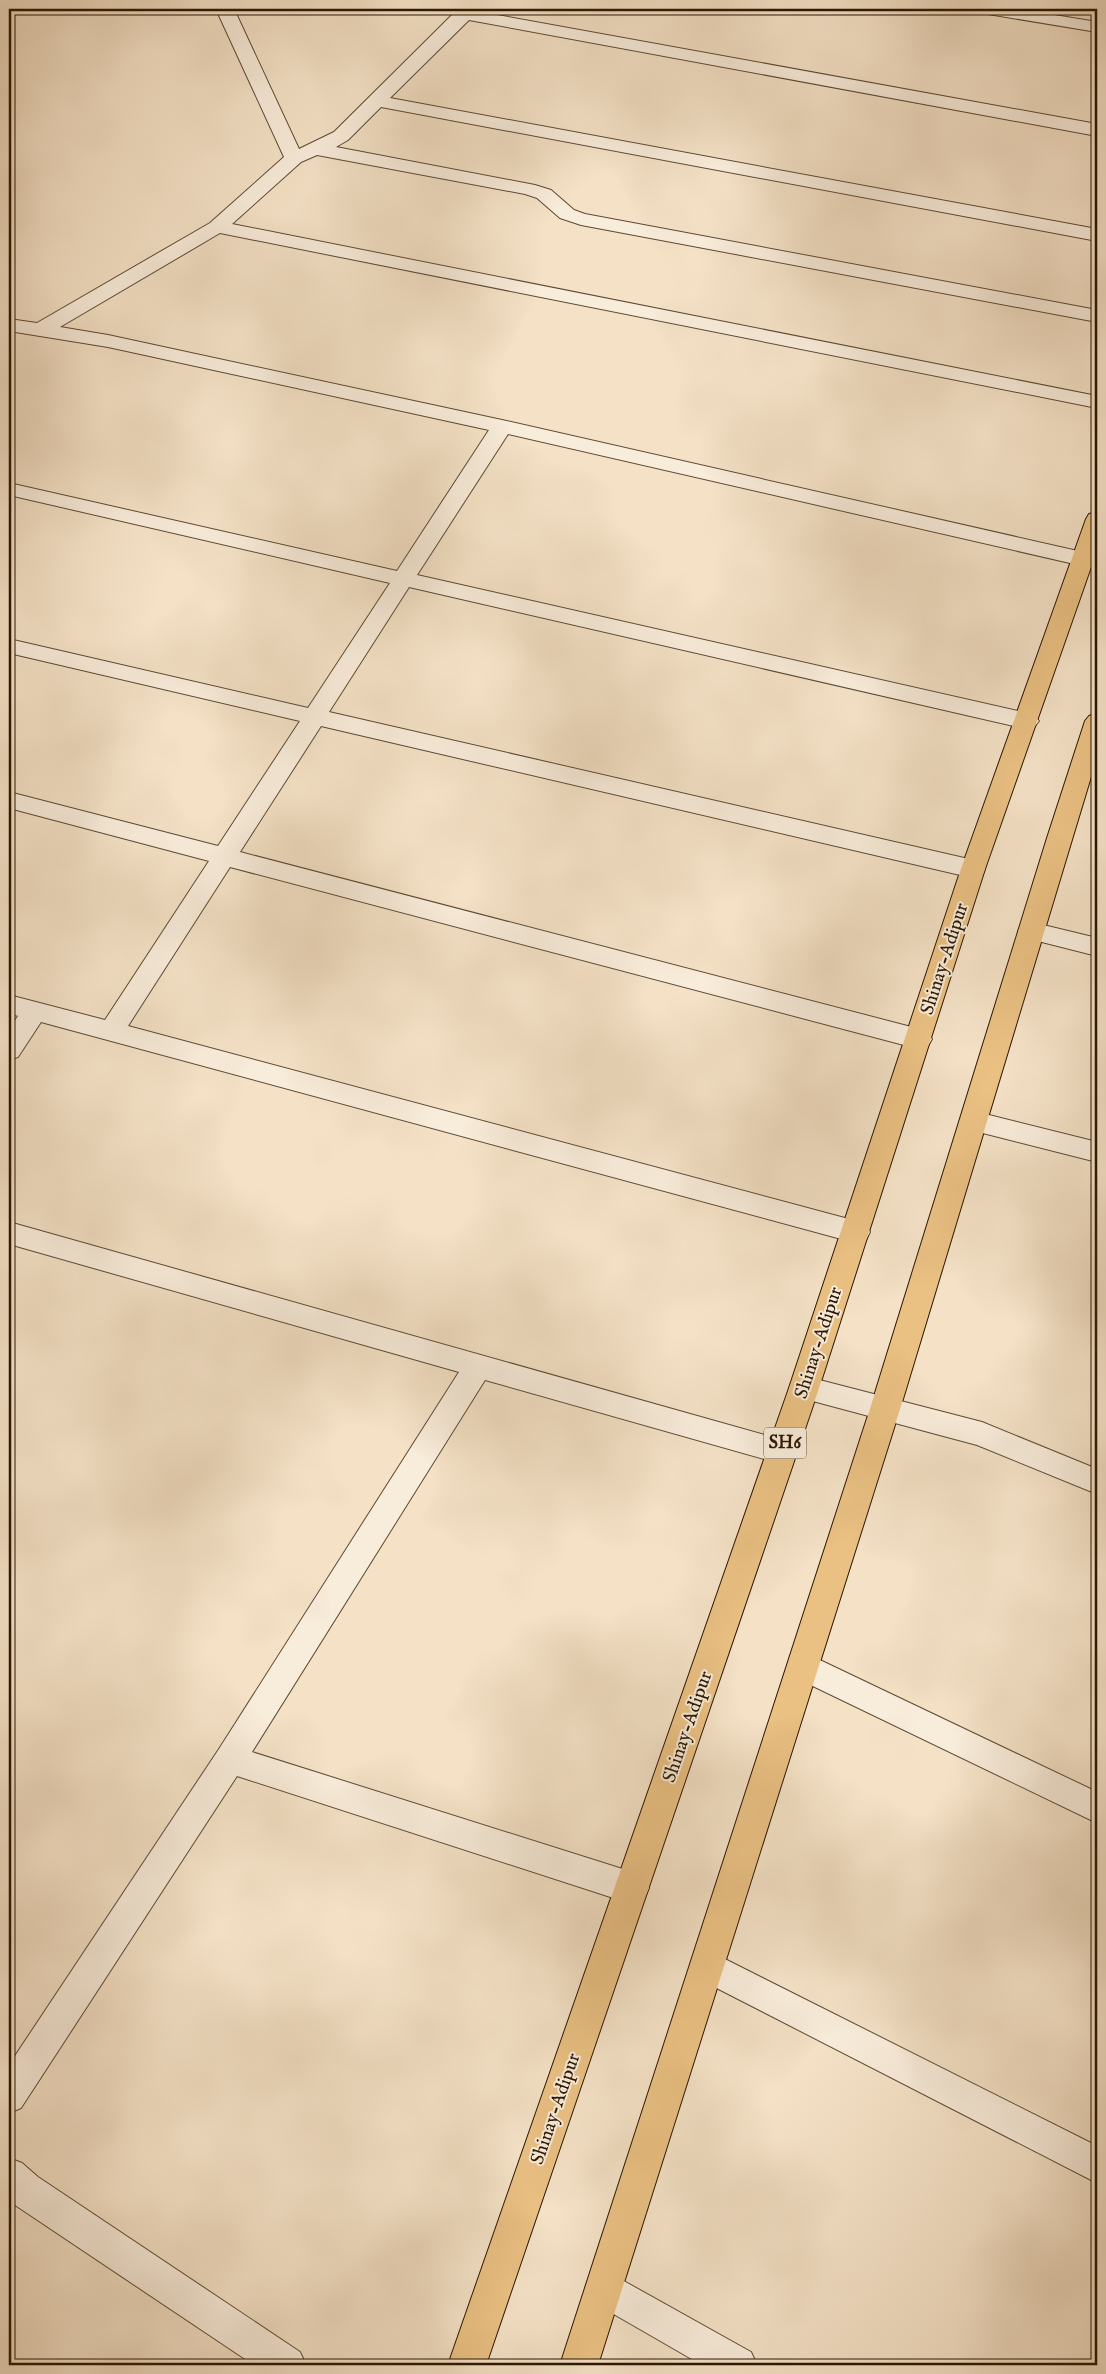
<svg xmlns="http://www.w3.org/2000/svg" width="1106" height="2374" font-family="'IM FELL English',serif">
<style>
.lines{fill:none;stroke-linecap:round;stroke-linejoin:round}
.minor-casing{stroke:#5c4a34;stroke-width:2}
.major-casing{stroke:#2a1703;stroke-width:2}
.minor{fill:#f8ecda;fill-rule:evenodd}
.major{fill:#eac083;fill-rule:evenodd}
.labels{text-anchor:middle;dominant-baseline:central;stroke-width:4;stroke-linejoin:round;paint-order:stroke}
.shield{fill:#f8ecda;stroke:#685744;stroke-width:1}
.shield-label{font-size:18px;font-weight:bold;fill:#2a1703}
.street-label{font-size:19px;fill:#2a1703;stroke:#f8ecda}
</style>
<rect width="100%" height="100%" fill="#f4e1c6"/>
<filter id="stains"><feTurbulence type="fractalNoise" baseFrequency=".004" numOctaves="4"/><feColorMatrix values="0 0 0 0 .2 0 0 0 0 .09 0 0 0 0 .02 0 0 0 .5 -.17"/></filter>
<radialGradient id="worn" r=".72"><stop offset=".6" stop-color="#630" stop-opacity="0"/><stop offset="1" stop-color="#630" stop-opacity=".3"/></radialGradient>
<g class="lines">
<defs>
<g id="minor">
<path d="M216 9H234L299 149 334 132 458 9H476L475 11 1097 124V136L469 20 390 98 1097 229V241L381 107 348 140 336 147 535 185 551 190 574 210 585 214 1097 310V322L581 225 560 218 537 198 525 194 317 155 301 162 232 224 1097 396V408L220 233 60 327 108 335 502 420 1091 554 1094 559 1091 564 1083 566 508 434 417 575 1027 713 1035 716 1039 721 1035 726 1027 729 409 587 329 712 973 860 982 863 985 869 982 875 973 878 321 726 240 852 919 1029 928 1032 932 1039 928 1046 919 1049 230 867 128 1026 856 1221 866 1224 870 1232 866 1240 856 1243 41 1022 18 1057 9 1060V1030L18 1016 9 1013V995L105 1020 209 861 9 808V792L218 846 300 721 9 653V639L308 708 390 583 9 495V483L397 571 489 430 108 347 9 331V319L37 323 210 223 284 157Z"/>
<path d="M979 9H1018L1097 22V32L988 14 982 13Z"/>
<path d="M1031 922 1097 938V956L1022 937 1018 931 1022 925Z"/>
<path d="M973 1111 1097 1142V1162L963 1128 960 1121 963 1114Z"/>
<path d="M9 1222 793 1443 797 1452 793 1461 782 1464 485 1380 252 1752 632 1872 644 1877 649 1888 644 1899 632 1904 237 1776 21 2108 9 2113V2065L219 1749 459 1372 9 1244Z"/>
<path d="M804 1376 982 1422 1097 1469V1494L977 1445 794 1396 789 1388 794 1380Z"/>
<path d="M803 1652 1097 1792V1823L792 1676 787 1666 792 1656Z"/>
<path d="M707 1950 1097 2146V2183L695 1977 690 1966 695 1955Z"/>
<path d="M9 2158 22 2163 38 2177 300 2352 306 2365H254L12 2203 9 2200Z"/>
<path d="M604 2270 751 2352 757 2365H702L591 2301 586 2288 591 2275Z"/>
</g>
<g id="major">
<path d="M1097 512V550L985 869 819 1388 486 2365H448L789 1388 961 869 1086 519 1089 514Z"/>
<path d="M1097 713V757L900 1409 598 2365H560L870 1409 1047 838 1085 721 1089 716Z"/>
</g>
</defs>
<use href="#minor" class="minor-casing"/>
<use href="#major" class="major-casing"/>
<use href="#minor" class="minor"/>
<use href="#major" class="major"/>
</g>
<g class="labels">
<rect class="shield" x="764" y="1427.5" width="42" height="31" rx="4"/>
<g class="shield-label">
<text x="785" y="1443">SH6</text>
</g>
<g class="street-label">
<text transform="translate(945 959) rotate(-72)">Shinay-Adipur</text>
<text transform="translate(819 1343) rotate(-72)">Shinay-Adipur</text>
<text transform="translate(688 1727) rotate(-71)">Shinay-Adipur</text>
<text transform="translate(556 2109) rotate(-71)">Shinay-Adipur</text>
</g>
</g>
<rect width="1106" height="2374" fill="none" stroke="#f4e1c6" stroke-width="30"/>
<rect x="10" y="10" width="1086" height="2354" fill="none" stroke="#2a1703" stroke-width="2.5"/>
<rect x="15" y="15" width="1076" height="2344" fill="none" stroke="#2a1703"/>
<rect width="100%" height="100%" filter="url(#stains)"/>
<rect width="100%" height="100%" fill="url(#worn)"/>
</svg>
